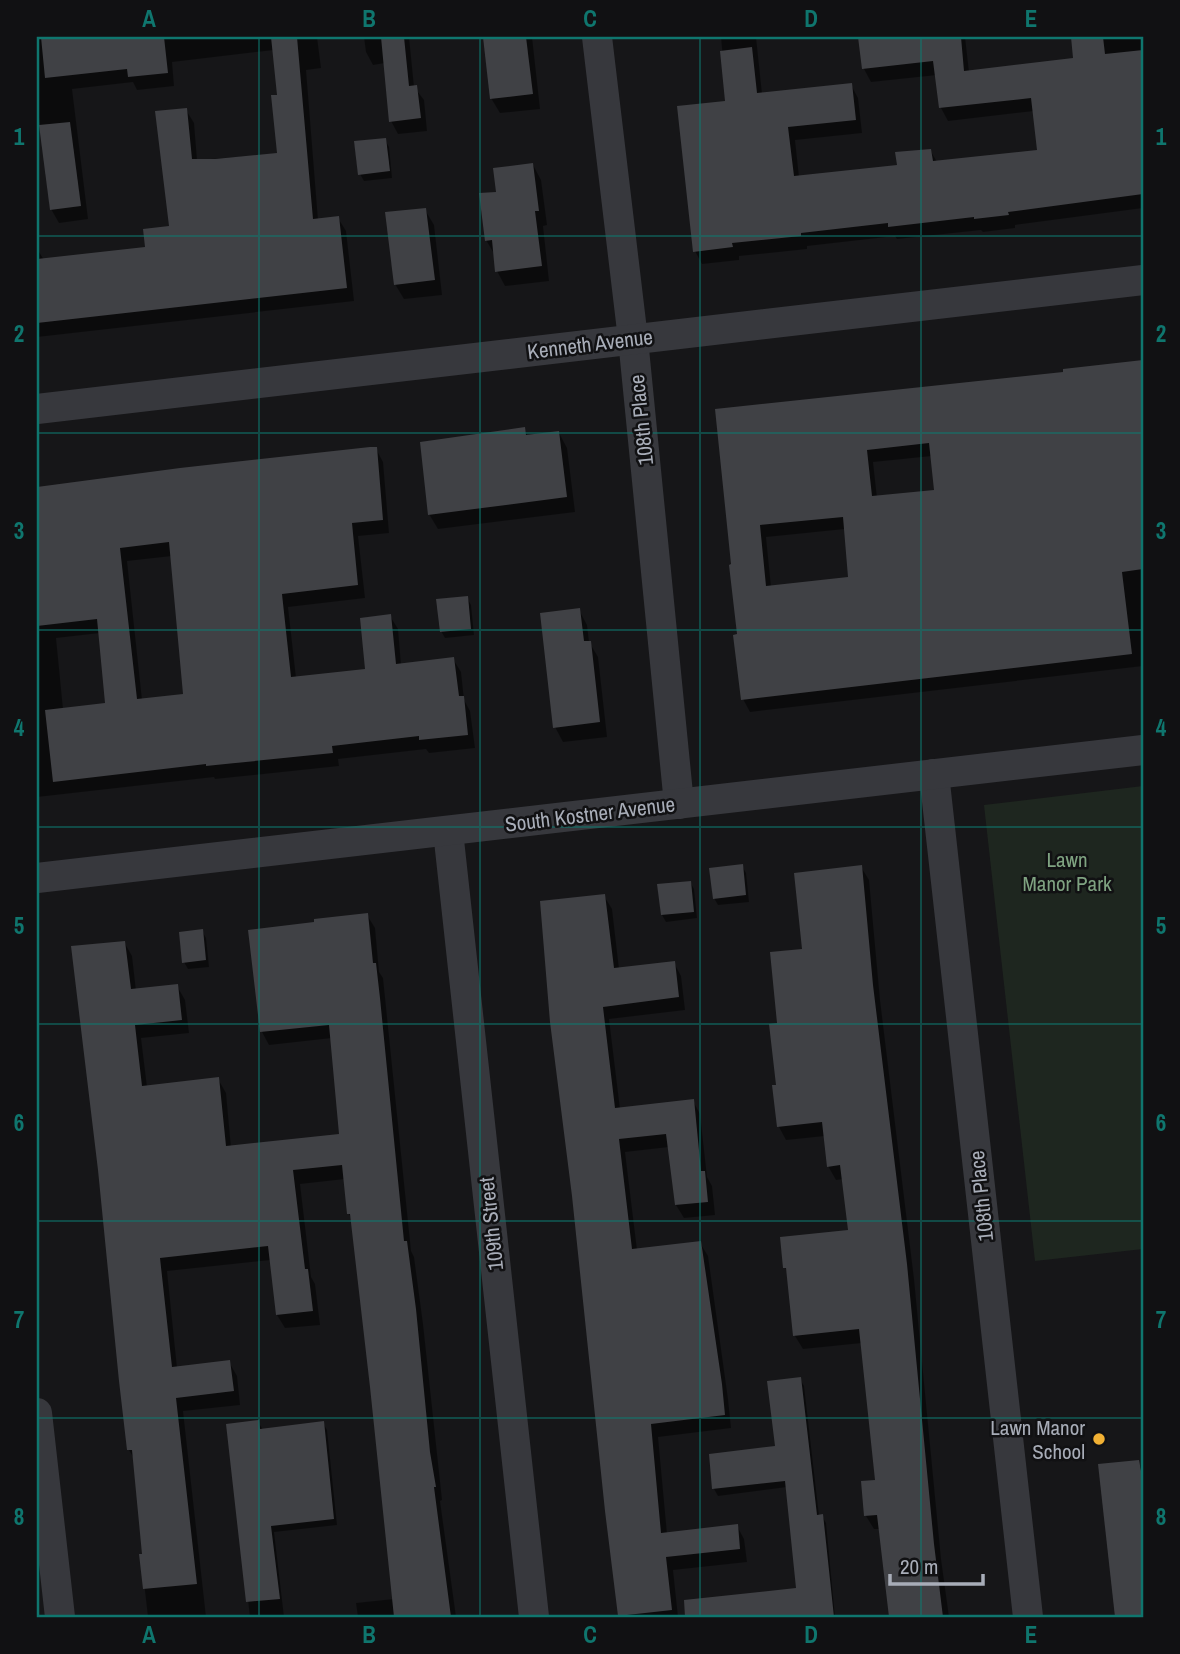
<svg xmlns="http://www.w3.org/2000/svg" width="1180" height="1654" font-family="'Archivo Narrow',sans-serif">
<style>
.green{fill:#1e261f}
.shadow{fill:#0007;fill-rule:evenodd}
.building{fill:#404145;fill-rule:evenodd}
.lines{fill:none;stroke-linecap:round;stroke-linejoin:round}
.minor{stroke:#37383d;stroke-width:30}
.grid{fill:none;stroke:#0f766e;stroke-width:2;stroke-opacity:0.55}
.poi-dot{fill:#f2b134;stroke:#111113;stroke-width:2.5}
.labels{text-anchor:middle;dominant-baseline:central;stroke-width:5;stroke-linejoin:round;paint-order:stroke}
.street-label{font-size:21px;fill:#a8adb8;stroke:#111113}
.park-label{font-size:21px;fill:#7fa381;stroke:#111113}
.poi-label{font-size:21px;fill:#a8adb8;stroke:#111113;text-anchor:end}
.neatline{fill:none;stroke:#0f766e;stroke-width:2.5}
.grid-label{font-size:23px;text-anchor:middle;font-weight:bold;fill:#0f766e}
</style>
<rect width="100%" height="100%" fill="#161618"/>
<path class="green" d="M1143 786V1249L1035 1261 984 805Z"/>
<g class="shadow">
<path d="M37 37H317L321 68 306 70 318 220 338 218 346 231 354 301 37 337V253L39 252 44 260 147 249 171 228 186 110 194 123 197 160 279 154V96L274 50 172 62 174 86 137 90 133 82 72 89 88 219 59 223 51 209 37 102Z"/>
<path d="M364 37H409L414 87 424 100 427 131 398 134 391 121 385 63 373 65 366 52Z"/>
<path d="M485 37H532L540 109 500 113 491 98Z"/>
<path d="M721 37H756L762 94 851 85 858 98 862 133 795 140 799 177 899 166 930 150 937 162 1039 151 1034 111 948 121 941 108 937 75 871 82 864 69 860 37H965L969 72 1075 60 1073 37H1143V98L1118 101 1122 136 1143 133V208L1015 225V228L983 232 981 230 897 239 895 236 807 246V249L739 256V260L702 264 695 251 727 102Z"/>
<path d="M385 140 389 147 392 178 364 181 360 174Z"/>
<path d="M533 165 541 180 547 225 543 226 549 281 505 286 497 271 495 255 486 240 498 193Z"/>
<path d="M425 210 434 225 442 295 404 299 395 284Z"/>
<path d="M1143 362V666L750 712 743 699 733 566 716 410 1065 373 1098 366ZM932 456 936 492 877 498 873 462ZM845 529 849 579 771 587 766 537Z"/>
<path d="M524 429 528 437 559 433 567 448 575 512 438 529 429 514Z"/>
<path d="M376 449 383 462 389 533 358 536 365 598 288 607 296 678 367 671 390 616 398 629 401 665 453 659 461 672 464 700 470 711 475 748 429 753 426 749 338 759 339 766 215 779 214 777 37 797V489ZM172 556 185 695 142 700 127 561ZM100 633 107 704 63 709 56 638Z"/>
<path d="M467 598 471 605 474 635 445 638 441 631Z"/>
<path d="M579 610 587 625 589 642 598 657 607 737 563 742 555 727Z"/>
<path d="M742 866 746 873 749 902 718 905 714 898Z"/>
<path d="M861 867 869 880 880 1000 914 1279 941 1559 949 1617H891L880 1529H874L866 1516 877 1481 862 1343 803 1349 795 1336 788 1274 785 1267 850 1231 844 1179 836 1180 828 1166 825 1136 786 1140 779 1127V1025L803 950Z"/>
<path d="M690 882 694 889 697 918 666 922 662 915Z"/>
<path d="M604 896 612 909 619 969 674 963 681 976 685 1010 609 1019 620 1109 693 1101 700 1114 707 1177 712 1186 715 1215 684 1218 676 1205 669 1147 625 1152 637 1250 700 1243 708 1256 728 1399 731 1428 658 1437 667 1534 737 1526 744 1539 747 1562 673 1570 678 1617H620L597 1406Z"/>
<path d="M367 915 375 928 379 972 383 978 411 1251 414 1257 423 1324 442 1500 440 1501 456 1617H358L356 1603 394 1599 353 1221 349 1214 345 1179 300 1184 311 1277 315 1284 320 1325 285 1328 277 1315 271 1260 167 1271 177 1368 229 1362 237 1376 240 1405 183 1411 206 1617H148L141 1556H144L135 1460 129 1450 124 942 132 956 136 991 177 986 185 1000 189 1033 141 1038 147 1087 218 1079 226 1093 231 1148 340 1136 332 1038 269 1045 262 1032Z"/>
<path d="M202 931 206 938 209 967 188 969 184 962Z"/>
<path d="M800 1379 804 1386 819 1516H822L826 1523 835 1617H729L727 1598 798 1590 787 1487 718 1496 714 1489 711 1455 777 1448Z"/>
<path d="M258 1422 263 1430 323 1423 327 1430 337 1525 274 1532 284 1617H250L228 1426Z"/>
<path d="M1138 1462 1143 1471V1617H1117L1100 1466Z"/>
</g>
<g class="building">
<path d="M41 37H164L168 73 128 77 127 69 45 78Z"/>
<path d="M271 37H297L313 219 339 216 347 288 37 323V259L145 247 143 229 169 226 155 111 187 108 192 159H215L277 153 271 95H277Z"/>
<path d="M381 37H404L409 86 417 85 421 118 389 122Z"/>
<path d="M483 37H526L533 94 490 99Z"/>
<path d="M858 37H961L964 71 1073 58 1071 37H1103L1105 54 1143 50V194L1008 212 1009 215 974 219V217L888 227V223L801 233V236L732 243 733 247 693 252 677 106 725 101 720 51 752 47 757 93 852 83 856 120 788 127 794 176 897 165 895 152 931 149 933 161 1037 150 1031 98 939 108 933 61 862 69Z"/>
<path d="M70 122 81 206 50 210 39 125Z"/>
<path d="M386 138 390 171 358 175 354 141Z"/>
<path d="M533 163 539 211H535L542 266 495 272 492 240 485 241 479 193 496 192 493 168Z"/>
<path d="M426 208 435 280 394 285 385 212Z"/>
<path d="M1143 360V569L1122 572 1132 654 741 700 733 635 737 634 729 565 731 564 715 409 1063 372V369ZM929 443 934 490 872 496 867 450ZM843 517 848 577 766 586 760 525Z"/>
<path d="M525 427 526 435 559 431 567 497 428 515 420 442Z"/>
<path d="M370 447H377L383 520 352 523 358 585 282 594 291 677 365 669 360 618 391 614 396 664 454 657 459 696H464L468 735 419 740V736L332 746 333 753 206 766V764L53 782 45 710 105 703 97 619 37 626V487L180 468ZM169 542 183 694 137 699 120 548Z"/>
<path d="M468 596 471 629 440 632 436 599Z"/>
<path d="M580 608 584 641H591L600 722 553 728 540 613Z"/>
<path d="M743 864 746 895 713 899 709 868Z"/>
<path d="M862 865 873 985 907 1264 934 1544 943 1617H889L877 1515 864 1516 861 1481 875 1480 859 1329 793 1336 786 1268H783L780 1237 848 1230 840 1165 827 1167 822 1122 777 1127 772 1085H776L769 1024 777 1023 770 952 802 949 794 873Z"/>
<path d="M691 881 694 912 661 915 657 884Z"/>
<path d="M605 894 614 968 675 961 679 997 603 1007 615 1108 694 1099 701 1171H705L708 1202 675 1205 666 1134 619 1139 632 1249 701 1241 722 1384 725 1415 651 1424 661 1533 738 1524 740 1549 666 1557 672 1610 618 1616 605 1511 572 1196 550 1022 540 901Z"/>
<path d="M368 913 373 963H376L380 998 404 1241H407L416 1309 430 1452 436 1487H434L451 1617H394L370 1387 350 1214H347L342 1165 293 1170 305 1269H308L313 1311 276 1315 268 1246 160 1258 172 1367 230 1360 234 1391 176 1398 197 1584 143 1589 139 1554H142L132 1450H127L119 1381 98 1170 71 946 125 941 131 989 178 984 182 1020 135 1025 142 1086 219 1077 226 1146 339 1134 329 1025 260 1032 248 930 314 922V919Z"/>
<path d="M203 929 206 960 182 963 179 932Z"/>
<path d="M801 1377 817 1515 823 1514 834 1617H685L684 1600 796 1588 785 1481 712 1489 709 1454 775 1446 767 1381Z"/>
<path d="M259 1420 260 1429 324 1421 334 1519 271 1526 280 1599 246 1602 226 1424Z"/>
<path d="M1139 1460 1143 1482V1617H1115L1098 1464Z"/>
</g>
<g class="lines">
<g class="minor">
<path d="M597 37 633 339 679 804"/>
<path d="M37 409 1143 280"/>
<path d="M934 774 1028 1617"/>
<path d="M448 831 534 1617"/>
<path d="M37 878 1143 750"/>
<path d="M37 1413 60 1617"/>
</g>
</g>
<path class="grid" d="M259 37V1617M480 37V1617M700 37V1617M921 37V1617M37 236H1143M37 433H1143M37 630H1143M37 827H1143M37 1024H1143M37 1221H1143M37 1418H1143"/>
<circle class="poi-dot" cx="1099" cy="1439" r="7"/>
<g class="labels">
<g class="street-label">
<text transform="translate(590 344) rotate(-7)">Kenneth Avenue</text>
<text transform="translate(641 420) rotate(-96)">108th Place</text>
<text transform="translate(590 814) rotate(-7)">South Kostner Avenue</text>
<text transform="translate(981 1196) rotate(-96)">108th Place</text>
<text transform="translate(491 1224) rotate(-96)">109th Street</text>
</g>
<g class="park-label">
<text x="1067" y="859">Lawn<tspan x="1067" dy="24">Manor Park</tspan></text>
</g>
<g class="poi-label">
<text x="1085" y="1427">Lawn Manor<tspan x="1085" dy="24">School</tspan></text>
</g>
</g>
<rect width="1180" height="1654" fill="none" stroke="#111113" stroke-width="77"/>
<path d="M890 1574v10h93v-10" fill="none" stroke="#a8adb8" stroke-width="3.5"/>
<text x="900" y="1574" font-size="21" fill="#a8adb8" stroke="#111113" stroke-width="5" paint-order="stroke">20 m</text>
<rect x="38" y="38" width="1104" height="1578" class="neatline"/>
<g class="grid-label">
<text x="149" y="27">A</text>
<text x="369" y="27">B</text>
<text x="590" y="27">C</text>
<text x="811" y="27">D</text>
<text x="1031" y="27">E</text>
<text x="19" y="145">1</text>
<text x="1161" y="145">1</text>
<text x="19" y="342">2</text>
<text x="1161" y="342">2</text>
<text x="19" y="539">3</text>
<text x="1161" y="539">3</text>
<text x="19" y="736">4</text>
<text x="1161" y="736">4</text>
<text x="19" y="934">5</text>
<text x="1161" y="934">5</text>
<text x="19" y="1131">6</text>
<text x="1161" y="1131">6</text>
<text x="19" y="1328">7</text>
<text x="1161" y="1328">7</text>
<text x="19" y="1525">8</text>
<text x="1161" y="1525">8</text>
<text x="149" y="1643">A</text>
<text x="369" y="1643">B</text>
<text x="590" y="1643">C</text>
<text x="811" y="1643">D</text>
<text x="1031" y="1643">E</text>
</g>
</svg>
